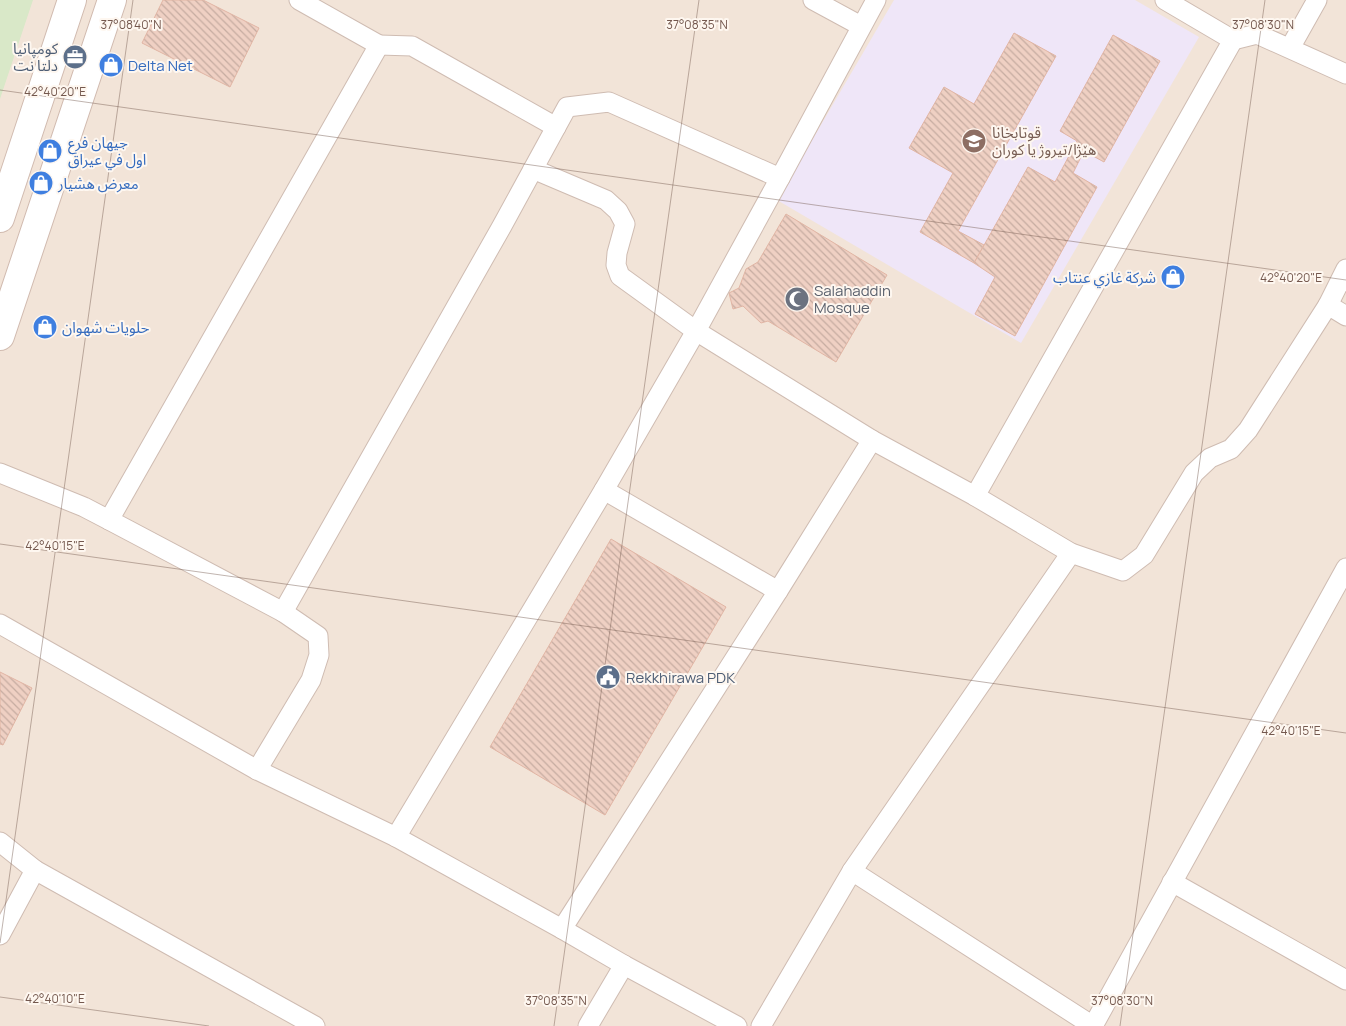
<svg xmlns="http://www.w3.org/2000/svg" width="1346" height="1026" font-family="Manrope,'Noto Sans Arabic',sans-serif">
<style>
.residential{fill:#f2e4d8}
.education{fill:#efe6f8}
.park{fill:#d9e8c8}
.building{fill:url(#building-back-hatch);stroke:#e1b5a4}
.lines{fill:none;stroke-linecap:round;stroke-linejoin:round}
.street-casing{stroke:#cfbcb2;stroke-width:21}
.secondary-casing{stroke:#d1bbb0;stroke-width:30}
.street{stroke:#fff;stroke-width:19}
.secondary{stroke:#fff;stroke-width:28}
.ticks{fill:none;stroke:#74584e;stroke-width:1;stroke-opacity:0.45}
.labels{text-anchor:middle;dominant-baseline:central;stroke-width:4;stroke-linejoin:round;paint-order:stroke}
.service-label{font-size:15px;fill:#4e5e75;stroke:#fef7f0;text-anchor:end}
.shop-label{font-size:15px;fill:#366cbe;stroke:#fef7f0;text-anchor:start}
.education-label{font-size:15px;fill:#785e54;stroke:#fef7f0;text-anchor:start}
.worship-label{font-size:15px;fill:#5b616d;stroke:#fef7f0;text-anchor:start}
.ticks-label{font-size:12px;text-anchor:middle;fill:#74584e;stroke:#fef7f0;stroke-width:4;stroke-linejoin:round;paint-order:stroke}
</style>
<defs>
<pattern id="building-back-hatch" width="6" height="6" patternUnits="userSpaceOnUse" patternTransform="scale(1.25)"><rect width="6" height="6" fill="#efd0c3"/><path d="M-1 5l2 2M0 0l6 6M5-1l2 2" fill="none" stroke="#c6aca1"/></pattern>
</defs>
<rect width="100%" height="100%" fill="#fbf2ea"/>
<rect class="residential" x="0" y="0" width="1346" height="1026"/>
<path class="education" d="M894 0H1135L1199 37 1021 343 777 200Z"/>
<path class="park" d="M0 0H33L0 99Z"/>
<g class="building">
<path d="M163 0H203L259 28 230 87 142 43Z"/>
<path d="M1014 33 1056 56 958 231 984 245 974 263 920 232 953 173 909 148 944 87 974 104Z"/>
<path d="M1113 35 1160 61 1104 162 1084 151 1073 173 1097 187 1015 336 975 314 995 277 974 263 1028 167 1055 182 1077 141 1060 131Z"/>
<path d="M786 214 887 275 836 362 768 321 761 323 743 306 733 309 729 293 739 288 746 269 758 262Z"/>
<path d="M611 539 726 607 605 815 490 747Z"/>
<path d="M0 672 32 688 3 745 0 744Z"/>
</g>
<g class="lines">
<defs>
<g id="street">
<path d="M299 0 379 45 109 520 283 612 502 226 567 107 609 102 780 178"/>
<path d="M813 0 861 26"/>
<path d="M1165 0 1233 40 1257 34 1346 74"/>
<path d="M379 45 412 46 556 127"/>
<path d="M1290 48 1317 0"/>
<path d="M533 169 606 200 618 211 625 224 617 253 616 265 620 276 696 331 872 440 975 496 1233 40"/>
<path d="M1328 305 1346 269"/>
<path d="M0 473 84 507 109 520"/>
<path d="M604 490 778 591"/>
<path d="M975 496 1071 553 1123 571 1144 555 1194 473 1210 458 1231 449 1248 430 1328 305 1346 316"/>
<path d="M0 624 257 770 396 837 562 929 624 965 737 1026"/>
<path d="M257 770 311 680 319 655 318 636 283 612"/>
<path d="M396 837 604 490 696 331 780 178 876 0"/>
<path d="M0 842 35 870 0 935"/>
<path d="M35 870 315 1026"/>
<path d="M852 871 1093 1026"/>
<path d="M1172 882 1346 980"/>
<path d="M562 929 778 591 872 440"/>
<path d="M588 1026 624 965"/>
<path d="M761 1026 852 871 1071 553"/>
<path d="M1093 1026 1346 568"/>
</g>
<g id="secondary">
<path d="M0 218 72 0"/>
<path d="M0 336 112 0"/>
</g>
</defs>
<use href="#street" class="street-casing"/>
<use href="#secondary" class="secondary-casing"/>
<use href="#street" class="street"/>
<use href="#secondary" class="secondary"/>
</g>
<path class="ticks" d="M0 90 1346 280M0 544 1346 733M0 943 133 0M0 997 209 1026M554 1026 699 0M1120 1026 1265 0"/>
<defs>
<symbol id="office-disc" viewBox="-11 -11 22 22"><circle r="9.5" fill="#5c6f8a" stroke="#fef7f0"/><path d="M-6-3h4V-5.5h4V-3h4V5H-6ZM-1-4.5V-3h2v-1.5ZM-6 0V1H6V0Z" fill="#fff"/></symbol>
<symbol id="shop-disc" viewBox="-11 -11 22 22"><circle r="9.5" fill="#3f7fe0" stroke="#fef7f0"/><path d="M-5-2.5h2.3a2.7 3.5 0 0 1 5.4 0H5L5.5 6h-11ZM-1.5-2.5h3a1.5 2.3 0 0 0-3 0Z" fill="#fff"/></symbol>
<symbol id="school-disc" viewBox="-11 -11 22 22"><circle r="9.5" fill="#8d6e63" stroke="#fef7f0"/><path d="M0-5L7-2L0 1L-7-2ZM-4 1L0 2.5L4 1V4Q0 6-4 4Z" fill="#fff"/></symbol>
<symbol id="mosque-disc" viewBox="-11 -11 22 22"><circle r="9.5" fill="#6b7280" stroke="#fef7f0"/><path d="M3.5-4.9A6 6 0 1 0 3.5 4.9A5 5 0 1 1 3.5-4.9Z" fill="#fff"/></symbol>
<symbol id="civic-disc" viewBox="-11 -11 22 22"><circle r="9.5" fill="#5c6f8a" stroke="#fef7f0"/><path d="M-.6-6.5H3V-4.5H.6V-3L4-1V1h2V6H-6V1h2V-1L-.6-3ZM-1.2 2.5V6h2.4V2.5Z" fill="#fff"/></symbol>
</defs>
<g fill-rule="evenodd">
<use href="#office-disc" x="61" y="43" width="28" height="28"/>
<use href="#shop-disc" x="97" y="51" width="28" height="28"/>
<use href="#school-disc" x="960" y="127" width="28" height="28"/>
<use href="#shop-disc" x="36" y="137" width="28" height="28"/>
<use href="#shop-disc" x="27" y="169" width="28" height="28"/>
<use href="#shop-disc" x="1159" y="263" width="28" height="28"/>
<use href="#mosque-disc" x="783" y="285" width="28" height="28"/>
<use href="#shop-disc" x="31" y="313" width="28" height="28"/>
<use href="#civic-disc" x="594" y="663" width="28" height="28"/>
</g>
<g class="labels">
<g class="service-label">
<text x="58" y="48">كومپانيا<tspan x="58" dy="17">دلتا نت</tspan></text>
<text x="626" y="677" text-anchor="start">Rekkhirawa PDK</text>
</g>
<g class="shop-label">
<text x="128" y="65">Delta Net</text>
<text x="68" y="142">جيهان فرع<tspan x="68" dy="17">اول في عيراق</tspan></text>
<text x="58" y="183">معرض هشيار</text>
<text x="1156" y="277" text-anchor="end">شركة غازي عنتاب</text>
<text x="62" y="327">حلويات شهوان</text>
</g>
<g class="education-label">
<text x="992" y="132">قوتابخانا<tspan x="992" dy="17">هێژا/تيروژ يا كوران</tspan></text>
</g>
<g class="worship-label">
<text x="814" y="290">Salahaddin<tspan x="814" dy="17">Mosque</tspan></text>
</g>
</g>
<g class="ticks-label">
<text x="131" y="29">37°08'40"N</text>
<text x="697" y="29">37°08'35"N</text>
<text x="1263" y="29">37°08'30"N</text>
<text x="55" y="96">42°40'20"E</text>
<text x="1291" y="282">42°40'20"E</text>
<text x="55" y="550">42°40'15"E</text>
<text x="1291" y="735">42°40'15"E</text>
<text x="55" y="1003">42°40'10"E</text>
<text x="556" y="1005">37°08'35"N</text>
<text x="1122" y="1005">37°08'30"N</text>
</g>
</svg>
